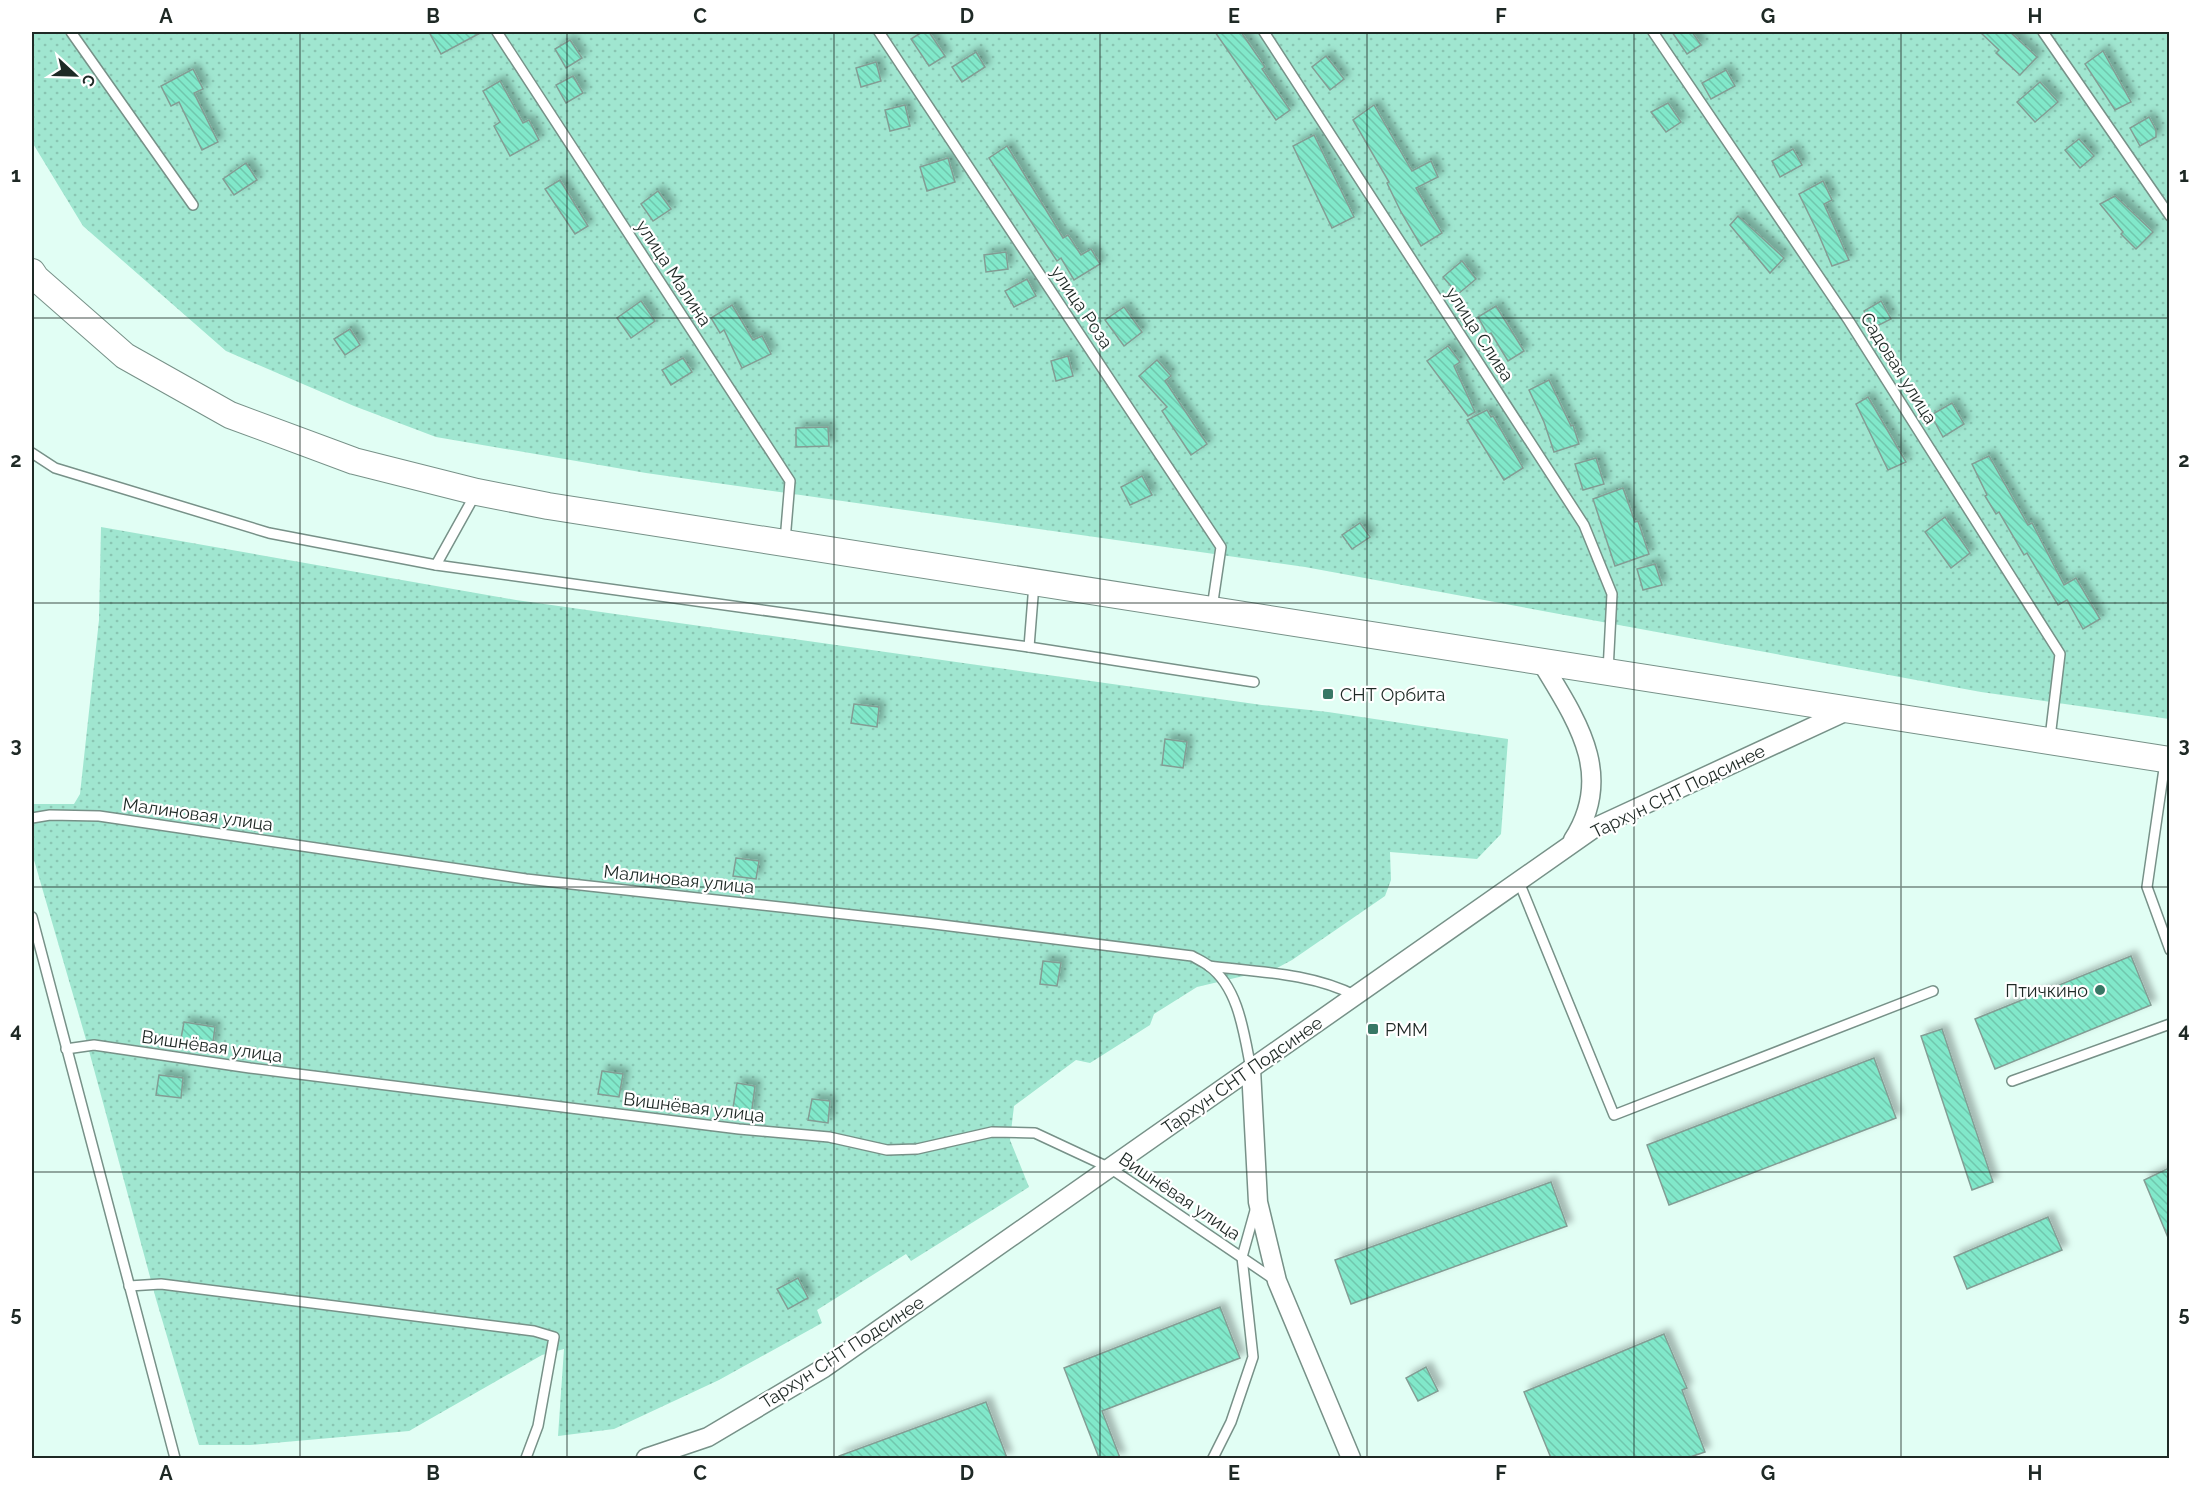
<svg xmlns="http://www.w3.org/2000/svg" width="2201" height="1490" font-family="Raleway,sans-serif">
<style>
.garden{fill:url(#garden-dots)}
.building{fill:url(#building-back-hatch);stroke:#839d94;stroke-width:1.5;filter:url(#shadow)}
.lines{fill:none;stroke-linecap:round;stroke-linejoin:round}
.lane-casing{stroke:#779188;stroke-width:12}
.street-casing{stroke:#779188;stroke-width:21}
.secondary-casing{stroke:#779188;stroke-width:28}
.lane{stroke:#fff;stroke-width:9}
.street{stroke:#fff;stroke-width:18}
.secondary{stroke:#fff;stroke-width:26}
.grid{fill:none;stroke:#1e2925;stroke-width:1.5;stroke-opacity:0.55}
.poi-dot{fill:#387765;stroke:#fff;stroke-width:2}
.labels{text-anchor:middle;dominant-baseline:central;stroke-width:4.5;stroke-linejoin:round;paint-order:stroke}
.street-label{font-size:18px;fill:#1e2925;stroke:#fff}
.poi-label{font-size:18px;fill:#1e2925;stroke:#fff;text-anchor:start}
.neatline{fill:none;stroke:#1e2925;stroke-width:2}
.grid-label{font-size:20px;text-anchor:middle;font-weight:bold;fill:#1e2925}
</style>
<defs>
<pattern id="garden-dots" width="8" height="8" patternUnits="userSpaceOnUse" patternTransform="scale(1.5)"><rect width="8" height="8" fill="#a0e6d0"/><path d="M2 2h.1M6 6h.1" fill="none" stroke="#89c5b2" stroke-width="1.8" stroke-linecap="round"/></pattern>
<pattern id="building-back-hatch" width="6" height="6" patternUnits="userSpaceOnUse" patternTransform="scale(1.5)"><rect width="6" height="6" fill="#81e8ca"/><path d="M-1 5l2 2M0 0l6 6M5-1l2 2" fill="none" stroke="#6fc7ad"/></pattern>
<filter id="shadow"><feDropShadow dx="5.5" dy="-5.5" stdDeviation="3" flood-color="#0004"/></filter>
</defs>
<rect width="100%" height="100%" fill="#e1fef4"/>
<g class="garden">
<path d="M32 32H2169V719L1981 692 1305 567 646 473 436 437 354 406 226 351 83 226 32 142Z"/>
<path d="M101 527 516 600 1262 705 1328 712 1508 739 1501 834 1477 859 1390 852 1391 880 1385 896 1292 960 1277 968 1197 987 1154 1014 1150 1025 1090 1063 1076 1060 1014 1106 1010 1140 1029 1187 911 1261 906 1254 817 1310 822 1323 719 1380 614 1429 558 1436 564 1349 542 1355 409 1431 250 1445H199L156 1299 85 1036 32 853V804H74L80 794 99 620Z"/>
</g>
<g class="building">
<path d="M429 32H482L441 54Z"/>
<path d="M922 32H929L945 56 929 66 911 39Z"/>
<path d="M1215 32H1241L1265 67 1262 69 1290 110 1276 120Z"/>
<path d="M1672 32H1692L1701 45 1687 54Z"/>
<path d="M1980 32H2010L2037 57 2020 75 1996 53 1999 50Z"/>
<path d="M570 40 582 58 566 68 555 49Z"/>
<path d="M2103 51 2131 102 2115 110 2085 64Z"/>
<path d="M976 52 985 67 962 82 952 67Z"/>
<path d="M1326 56 1344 79 1330 90 1312 67Z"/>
<path d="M876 62 881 81 861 87 856 68Z"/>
<path d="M193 69 203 89 194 93 218 142 202 150 179 102 171 106 161 86Z"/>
<path d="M1726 70 1735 86 1711 99 1702 83Z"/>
<path d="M573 76 583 93 566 103 556 85Z"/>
<path d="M500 81 523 123 529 120 539 140 510 156 494 126 500 122 483 91Z"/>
<path d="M2040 82 2058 102 2035 122 2017 102Z"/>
<path d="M1668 103 1681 122 1666 132 1651 112Z"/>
<path d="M905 105 910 126 890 131 885 110Z"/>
<path d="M1374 105 1412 171 1431 161 1438 177 1416 188 1442 233 1421 246 1401 212 1387 183 1389 182 1353 120Z"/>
<path d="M2149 117 2156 130V137L2140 146 2130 128Z"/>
<path d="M1314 135 1354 217 1332 228 1293 146Z"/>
<path d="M2079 139 2094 156 2080 168 2065 150Z"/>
<path d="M1007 146 1063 238 1068 235 1081 255 1091 249 1100 264 1074 280 1061 258 1057 261 989 158Z"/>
<path d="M1793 149 1802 165 1780 177 1772 161Z"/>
<path d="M948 158 955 182 927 191 920 167Z"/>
<path d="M246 163 257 180 234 195 223 179Z"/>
<path d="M560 180 588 226 575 234 545 189Z"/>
<path d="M1823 181 1832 200 1824 204 1849 260 1832 266 1818 233 1799 194Z"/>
<path d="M658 191 671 209 653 221 641 204Z"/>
<path d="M2115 196 2153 232 2136 249 2121 234 2123 232 2100 204Z"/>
<path d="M1738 216 1784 258 1770 273 1730 225Z"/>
<path d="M1006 252 1008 269 986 272 984 255Z"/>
<path d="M1462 261 1476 279 1458 294 1443 277Z"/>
<path d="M1027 279 1036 296 1014 307 1005 291Z"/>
<path d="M641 301 655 321 631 338 617 318Z"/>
<path d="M1881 301 1891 319 1873 328 1864 311Z"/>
<path d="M732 305 753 340 762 336 771 354 742 368 724 330 720 333 711 318Z"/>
<path d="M1496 306 1524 351 1508 361 1491 333 1488 335 1478 317Z"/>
<path d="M1124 307 1142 332 1124 346 1105 320Z"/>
<path d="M350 329 360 345 345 355 334 339Z"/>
<path d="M1448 346 1460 362 1454 366 1475 412 1468 416 1427 361Z"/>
<path d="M1068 356 1073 376 1056 381 1051 361Z"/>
<path d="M683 358 692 372 671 385 662 370Z"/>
<path d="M1157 360 1171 376 1165 381 1207 444 1191 455 1162 411 1167 407 1139 376Z"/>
<path d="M1549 380 1571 426 1573 425 1579 444 1554 452 1544 422 1529 390Z"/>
<path d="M1868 397 1906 462 1888 470 1856 404Z"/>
<path d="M1952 403 1964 424 1943 437 1931 415Z"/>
<path d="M1487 410 1491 417 1493 416 1523 468 1504 480 1467 420Z"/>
<path d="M828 427 829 446 796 447V428Z"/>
<path d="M1989 456 2028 525 2032 523 2064 585 2076 578 2100 619 2083 629 2067 600 2058 605 2027 553 2024 555 1999 512 1996 514 1985 496 1987 495 1972 464Z"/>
<path d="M1596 458 1604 484 1583 490 1575 464Z"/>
<path d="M1142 476 1152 495 1130 505 1121 487Z"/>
<path d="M1623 488 1635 522 1638 521 1649 554 1615 566 1593 499Z"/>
<path d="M1945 517 1970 553 1951 568 1925 532Z"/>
<path d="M1360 523 1370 537 1352 549 1342 535Z"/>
<path d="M1655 564 1662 585 1643 590 1637 569Z"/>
<path d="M854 704 879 707 877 727 851 723Z"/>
<path d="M1165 739 1187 742 1183 768 1162 765Z"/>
<path d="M736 858 759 861 756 879 733 876Z"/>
<path d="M2131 956 2151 1005 1995 1069 1975 1019Z"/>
<path d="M1043 961 1061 963 1057 986 1040 984Z"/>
<path d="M184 1022 215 1027 212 1049 180 1044Z"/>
<path d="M1942 1029 1993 1182 1972 1190 1921 1036Z"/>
<path d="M1874 1058 1896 1118 1669 1205 1647 1145Z"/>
<path d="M602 1071 623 1074 619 1097 598 1094Z"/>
<path d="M159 1075 183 1078 181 1098 156 1095Z"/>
<path d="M737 1083 755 1086 751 1116 732 1114Z"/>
<path d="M812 1099 830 1101 828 1123 808 1120Z"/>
<path d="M2169 1168V1240L2144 1180Z"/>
<path d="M1551 1182 1567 1226 1351 1304 1335 1260Z"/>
<path d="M2048 1217 2062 1250 1967 1289 1954 1257Z"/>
<path d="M798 1278 808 1298 788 1309 777 1289Z"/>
<path d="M1220 1307 1240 1358 1102 1411 1120 1458H1099L1064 1368Z"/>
<path d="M1664 1334 1687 1388 1682 1390 1705 1452 1687 1458H1551L1524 1392Z"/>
<path d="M1426 1367 1438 1391 1418 1401 1406 1378Z"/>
<path d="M986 1402 1007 1458H839V1456Z"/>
</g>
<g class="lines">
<defs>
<g id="lane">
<path d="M71 32 193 205"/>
<path d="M497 32 790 481 785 541"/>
<path d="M879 32 1221 547 1212 608"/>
<path d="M1264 32 1584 525 1612 594 1608 671"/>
<path d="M1653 32 1849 321 2060 654 2050 738"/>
<path d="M2043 32 2170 216"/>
<path d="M32 453 55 468 269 533 436 565 476 493"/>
<path d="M436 565 1029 647 1254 682"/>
<path d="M1029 647 1034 584"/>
<path d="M2165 762 2147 887 2170 950"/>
<path d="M32 818 50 815 99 816 526 879 926 923 1192 956C1197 959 1204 962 1209 966 1239 988 1244 1034 1251 1069"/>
<path d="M1519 882 1614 1115 1933 991"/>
<path d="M32 917 175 1458"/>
<path d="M1209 966C1257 972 1312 973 1356 996"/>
<path d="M66 1049 94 1045 250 1068 739 1129 829 1137 887 1150 917 1149 992 1132 1035 1133 1110 1168 1275 1280"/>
<path d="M2012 1081 2170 1024"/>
<path d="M129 1286 161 1284 534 1331 554 1337 538 1426 526 1458"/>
<path d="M1213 1458 1231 1422 1253 1357 1242 1257 1256 1207"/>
</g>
<g id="street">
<path d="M1542 663C1577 721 1615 775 1573 840"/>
<path d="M1251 1069 1258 1202 1277 1281 1351 1458"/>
<path d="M646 1458 708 1437 824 1368 1596 827 1849 710"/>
</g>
<path id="secondary" d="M32 272 36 278 125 356 230 415 354 461 477 492 548 506 2170 760"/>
</defs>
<use href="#lane" class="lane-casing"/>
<use href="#street" class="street-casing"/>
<use href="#secondary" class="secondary-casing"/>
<use href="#lane" class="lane"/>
<use href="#street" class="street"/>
<use href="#secondary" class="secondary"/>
</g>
<path class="grid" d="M300 32V1458M567 32V1458M834 32V1458M1100 32V1458M1367 32V1458M1634 32V1458M1901 32V1458M32 318H2170M32 603H2170M32 887H2170M32 1172H2170"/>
<g class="poi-dot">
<rect x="1322" y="688" width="12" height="12" rx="3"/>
<circle cx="2100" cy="990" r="6"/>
<rect x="1367" y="1023" width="12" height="12" rx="3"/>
</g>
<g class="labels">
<g class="street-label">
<text transform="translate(674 273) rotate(57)">улица Малина</text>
<text transform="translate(1082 307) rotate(56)">улица Роза</text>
<text transform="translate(1480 334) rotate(57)">улица Слива</text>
<text transform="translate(1899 368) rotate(58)">Садовая улица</text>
<text transform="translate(1678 791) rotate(-26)">Тархун СНТ Подсинее</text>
<text transform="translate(198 814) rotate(8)">Малиновая улица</text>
<text transform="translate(679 879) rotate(6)">Малиновая улица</text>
<text transform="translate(212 1046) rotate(8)">Вишнёвая улица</text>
<text transform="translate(1242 1075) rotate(-35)">Тархун СНТ Подсинее</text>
<text transform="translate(694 1107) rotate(7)">Вишнёвая улица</text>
<text transform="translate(1180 1196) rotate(34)">Вишнёвая улица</text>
<text transform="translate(842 1352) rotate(-33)">Тархун СНТ Подсинее</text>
</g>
<g class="poi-label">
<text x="1340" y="694">СНТ Орбита</text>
<text x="2088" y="990" text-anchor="end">Птичкино</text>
<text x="1385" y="1029">РММ</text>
</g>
</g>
<rect width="2201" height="1490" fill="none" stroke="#ffffff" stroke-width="66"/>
<g transform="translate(75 75) rotate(112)" stroke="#ffffff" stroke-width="4.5" paint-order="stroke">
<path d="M0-4.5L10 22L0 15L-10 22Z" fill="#1e2925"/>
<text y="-9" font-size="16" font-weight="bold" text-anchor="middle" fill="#1e2925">С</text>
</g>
<rect x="33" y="33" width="2135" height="1424" class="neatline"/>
<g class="grid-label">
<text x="166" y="23">A</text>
<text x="433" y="23">B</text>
<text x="700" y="23">C</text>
<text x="967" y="23">D</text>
<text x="1234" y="23">E</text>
<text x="1501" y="23">F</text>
<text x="1768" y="23">G</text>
<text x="2035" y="23">H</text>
<text x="16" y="182">1</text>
<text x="2184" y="182">1</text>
<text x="16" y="467">2</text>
<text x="2184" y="467">2</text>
<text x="16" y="752">3</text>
<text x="2184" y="752">3</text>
<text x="16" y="1037">4</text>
<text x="2184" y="1037">4</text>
<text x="16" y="1321">5</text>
<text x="2184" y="1321">5</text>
<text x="166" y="1480">A</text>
<text x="433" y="1480">B</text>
<text x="700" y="1480">C</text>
<text x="967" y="1480">D</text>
<text x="1234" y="1480">E</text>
<text x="1501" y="1480">F</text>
<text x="1768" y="1480">G</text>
<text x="2035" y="1480">H</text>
</g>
</svg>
